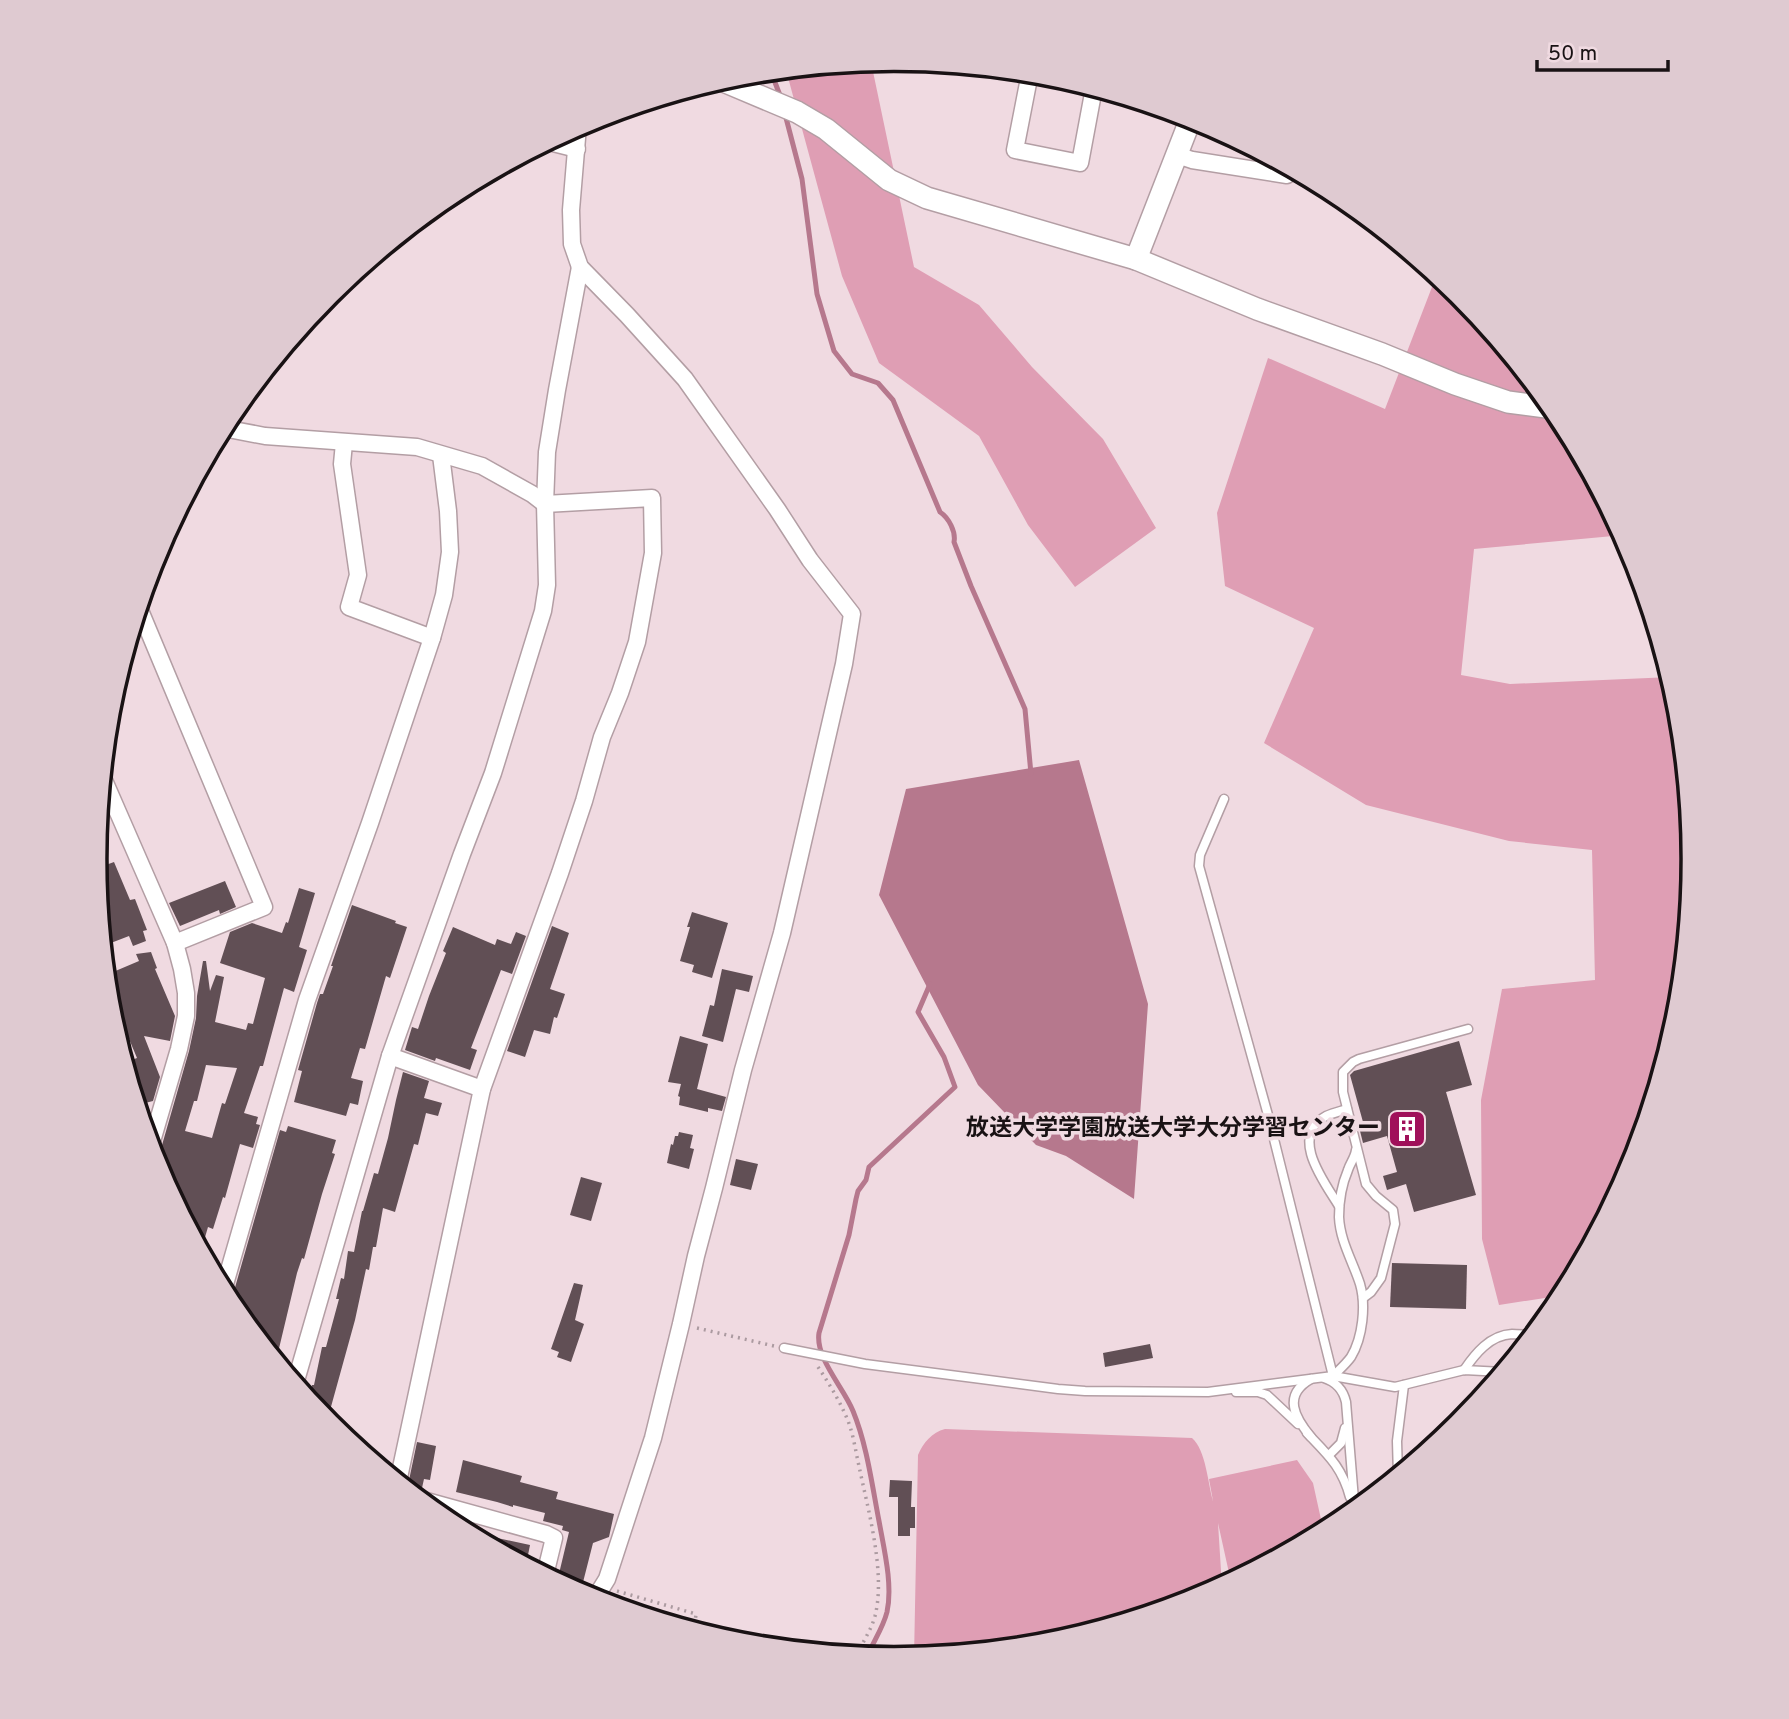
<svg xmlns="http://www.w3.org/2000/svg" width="1789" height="1719" font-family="Overpass,'Noto Sans JP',sans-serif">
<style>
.green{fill:#df9eb4}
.water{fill:#b6788d}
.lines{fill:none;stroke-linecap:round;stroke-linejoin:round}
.stream{stroke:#b6788d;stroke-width:5}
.building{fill:#614f55;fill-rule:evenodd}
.service-casing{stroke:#b39ea4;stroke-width:11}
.minor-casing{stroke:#b39ea4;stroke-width:19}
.tertiary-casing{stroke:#b39ea4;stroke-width:24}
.path{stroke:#ab9aa0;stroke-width:3.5;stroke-dasharray:2 5;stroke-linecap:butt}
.service{stroke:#fff;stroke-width:8}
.minor{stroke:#fff;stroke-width:16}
.tertiary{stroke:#fff;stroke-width:21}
.labels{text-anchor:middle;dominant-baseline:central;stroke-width:7;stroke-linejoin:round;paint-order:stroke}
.poi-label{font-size:23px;font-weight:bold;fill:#191214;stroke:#f0dae1;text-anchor:end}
.rim{fill:none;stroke:#191214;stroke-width:3.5}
</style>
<rect width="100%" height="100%" fill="#f0dae1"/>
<g class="green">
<path d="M871 62 914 267 979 305 1032 367 1103 439 1156 528 1075 587 1028 525 979 436 879 363 842 276 786 70Z"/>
<path d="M1437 274 1460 294 1560 415 1563 439 1573 440 1624 535 1474 549 1461 675 1510 684 1671 677 1679 704 1694 860 1679 1016 1633 1166 1564 1295 1499 1305 1482 1239 1481 1100 1502 989 1595 980 1592 850 1509 841 1366 805 1264 743 1314 628 1225 586 1217 513 1268 358 1385 409Z"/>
<path d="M945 1429 1192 1438C1206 1450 1208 1484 1213 1501L1209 1479 1297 1460 1313 1483 1324 1533 1231 1582 1218 1523 1222 1587 1200 1599 1050 1644 914 1658 918 1455C923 1443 932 1432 945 1429Z"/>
</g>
<path class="water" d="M1079 760 1148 1004 1134 1199 1066 1156 1036 1145 978 1085 879 895 906 789Z"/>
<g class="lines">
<g class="stream">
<path d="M771 72 781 98"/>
<path d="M785 114 802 179 817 294 834 351 852 374 878 383 893 400 940 512C949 518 956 532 954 542L971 586 1025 709 1031 774"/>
<path d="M867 1657C873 1642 883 1628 887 1612 893 1585 884 1549 879 1521 872 1485 867 1445 853 1411 844 1388 815 1358 819 1333L849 1235 856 1199 858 1191 866 1180 869 1167 955 1087 944 1057 918 1012 930 984"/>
</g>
</g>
<g class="building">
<path d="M114 862 130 900 135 899 147 930 143 931 146 941 133 946 129 936 103 946 95 869Z"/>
<path d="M225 881 236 907 220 914 219 910 180 926 169 903Z"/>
<path d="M299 888 315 893 299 947 307 950 294 992 284 988 263 1066H260L244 1113 258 1117 256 1124 260 1125 253 1148 240 1144 225 1198 223 1197 213 1229 208 1227 201 1251 156 1166 189 1051 196 1018 197 996 203 961H206L210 991 216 975 224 977 215 1022 246 1030 248 1023 253 1024 265 978 220 963 230 932 252 923 282 933 286 922 288 923ZM206 1065 237 1068 225 1104 222 1103 212 1138 185 1131 194 1101H197Z"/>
<path d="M352 905 396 921 395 923 407 927 390 978 386 976 365 1049 360 1048 351 1078 363 1081 358 1105 350 1103 346 1116 294 1102 302 1071 298 1070 317 1003 320 994H323L333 966H331Z"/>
<path d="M692 912 728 923 712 978 692 972 694 965 680 961 690 927H687Z"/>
<path d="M552 926 569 933 550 989 565 994 557 1018 554 1017 550 1034 534 1030 525 1057 507 1051Z"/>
<path d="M453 927 495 945 497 939 511 944 516 932 526 936 512 974 501 970 471 1048 477 1050 470 1070 436 1058 435 1061 405 1050 412 1027 418 1029 429 996 446 953 443 951Z"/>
<path d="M151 952 157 968 155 969 175 1016 170 1041 144 1036 160 1077 153 1101 145 1103 139 1082 138 1083 129 1061 137 1058 117 1010 112 1012 109 1004 106 975 139 961 136 954Z"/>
<path d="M722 969 753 976 749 992 736 989 723 1042 702 1036 710 1005 714 1006Z"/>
<path d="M680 1036 708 1044 697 1089 726 1097 722 1111 708 1108V1112L679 1105 680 1097 678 1096 681 1084 668 1082Z"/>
<path d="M1459 1041 1472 1085 1446 1092 1476 1195 1414 1212 1406 1184 1387 1190 1383 1176 1397 1172 1387 1136 1363 1143 1358 1123 1363 1122 1350 1075 1354 1071Z"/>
<path d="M403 1072 429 1081 424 1098 442 1103 438 1116 426 1113 418 1145 414 1144 395 1212 383 1208 376 1247H373L369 1270 366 1269 355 1320 329 1414 317 1411 308 1400 312 1385H314L322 1347H326L339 1299H336L341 1278 344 1279 348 1251 354 1252 362 1211H363L374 1173 378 1174 388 1138 396 1100Z"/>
<path d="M288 1126 336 1140 332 1153 335 1154 322 1194 304 1259 302 1258 297 1273 276 1361 260 1342 262 1337 255 1335 230 1305 280 1130 286 1132Z"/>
<path d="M679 1132 693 1135 690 1148 694 1149 689 1169 667 1163 671 1144 673 1145 675 1136H678Z"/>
<path d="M736 1159 758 1164 751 1190 730 1185Z"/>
<path d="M581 1177 602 1183 591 1221 570 1215Z"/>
<path d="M1392 1263 1467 1265 1466 1309 1390 1307Z"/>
<path d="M574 1283 583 1285 575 1320 584 1324 571 1362 557 1357 559 1352 551 1349Z"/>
<path d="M1150 1344 1153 1358 1105 1367 1103 1353Z"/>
<path d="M417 1442 436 1446 430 1480 424 1479 422 1488 408 1485Z"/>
<path d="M463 1460 522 1476 520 1482 558 1492 556 1499 614 1514 609 1537 593 1543 580 1594 557 1582 569 1532 562 1530 563 1526 543 1521 545 1513 513 1505V1507L497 1502 456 1492Z"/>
<path d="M890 1480 912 1481 911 1507H915V1528H910V1536H898V1497H889Z"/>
<path d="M474 1533 530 1545 526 1565 473 1537Z"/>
</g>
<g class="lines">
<defs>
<g id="service">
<path d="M1224 799 1200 855 1199 866 1268 1115 1333 1376"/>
<path d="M1339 1206C1325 1183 1288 1136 1326 1116 1333 1113 1341 1111 1347 1109"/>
<path d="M1363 1298 1371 1292 1381 1278 1395 1224 1393 1210 1376 1196 1366 1184 1343 1092V1072L1353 1062 1359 1059 1468 1029"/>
<path d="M784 1348 865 1364 1058 1389 1085 1391 1208 1392 1333 1376 1395 1387 1464 1370 1503 1372"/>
<path d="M1464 1370C1475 1354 1490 1335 1512 1334 1519 1334 1527 1335 1534 1335"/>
<path d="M1333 1376C1339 1370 1346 1364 1351 1357 1363 1337 1366 1305 1360 1284 1353 1262 1340 1241 1339 1217 1339 1202 1342 1184 1348 1170 1350 1163 1355 1158 1356 1150"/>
<path d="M1324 1378C1336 1382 1343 1389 1346 1402L1355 1512"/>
<path d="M1236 1392H1258L1267 1395 1298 1424"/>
<path d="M1307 1433C1328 1455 1342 1467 1350 1497"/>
<path d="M1311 1437C1295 1418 1282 1395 1311 1379"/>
<path d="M1329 1455 1341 1443 1345 1428"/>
<path d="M1398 1476 1397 1441 1404 1385"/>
</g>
<g id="minor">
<path d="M1030 73 1015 150 1080 163 1094 88"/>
<path d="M578 126 571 210 572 244 580 267 627 315 685 379 777 509 810 560 852 614 844 664 782 933 743 1070 714 1188 696 1256 681 1324 653 1438 607 1579 594 1600"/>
<path d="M549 142 577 149"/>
<path d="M1177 155 1192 160 1287 175 1292 169"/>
<path d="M223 428 265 436 417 447 482 466 532 494 545 504 652 498 653 553 637 642 620 693 602 737 584 801 560 873 482 1089 398 1482"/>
<path d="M344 443 342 464 358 575 349 607 432 638"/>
<path d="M139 608 264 907 175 943"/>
<path d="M103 778 175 943 182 969 186 993V1016L179 1049 150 1148"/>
<path d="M390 1056 482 1089"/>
<path d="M223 1291 307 1000 370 823 432 638 444 595 450 552 448 511 441 455"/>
<path d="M295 1384 390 1056 462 854 493 773 543 611 547 585 545 504 547 452 557 390 580 267"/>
<path d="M419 1499 546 1534 554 1538 545 1575"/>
</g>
<g id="tertiary">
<path d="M721 80 797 112 826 129 889 180 927 198 1136 259 1257 309 1382 354 1455 384 1508 402 1554 408"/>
<path d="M1136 259 1191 118"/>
</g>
</defs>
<use href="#service" class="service-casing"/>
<use href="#minor" class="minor-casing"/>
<use href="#tertiary" class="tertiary-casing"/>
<g class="path">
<path d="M697 1328 774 1346"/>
<path d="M818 1367C828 1382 838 1398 845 1414 853 1430 855 1449 859 1466 868 1510 886 1573 875 1616 871 1631 862 1642 857 1656"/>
<path d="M617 1591 696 1614 694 1631"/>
</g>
<use href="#service" class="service"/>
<use href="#minor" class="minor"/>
<use href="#tertiary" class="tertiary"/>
</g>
<defs>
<symbol id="building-square" viewBox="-11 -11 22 22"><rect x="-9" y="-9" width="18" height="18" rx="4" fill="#a0105a" stroke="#f0dae1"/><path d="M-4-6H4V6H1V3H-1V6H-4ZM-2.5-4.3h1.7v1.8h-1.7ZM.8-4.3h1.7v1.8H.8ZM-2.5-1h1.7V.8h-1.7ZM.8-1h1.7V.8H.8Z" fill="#fff"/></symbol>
</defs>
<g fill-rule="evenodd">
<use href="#building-square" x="1385" y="1107" width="44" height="44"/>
</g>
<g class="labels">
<g class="poi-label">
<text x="1380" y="1129">放送大学学園放送大学大分学習センター</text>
</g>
</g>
<path d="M0 0H1789V1719H0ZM107 859a787 787 0 1 1 1574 0a787 787 0 1 1-1574 0Z" fill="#dfcad1" fill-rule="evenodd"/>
<path class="rim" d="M107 859a787 787 0 1 1 1574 0a787 787 0 1 1-1574 0Z"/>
<path d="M1537 60v10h131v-10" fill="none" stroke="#191214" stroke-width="3.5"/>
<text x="1548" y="60" font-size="21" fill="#191214" stroke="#f0dae1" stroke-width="5" paint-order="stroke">50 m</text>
</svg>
